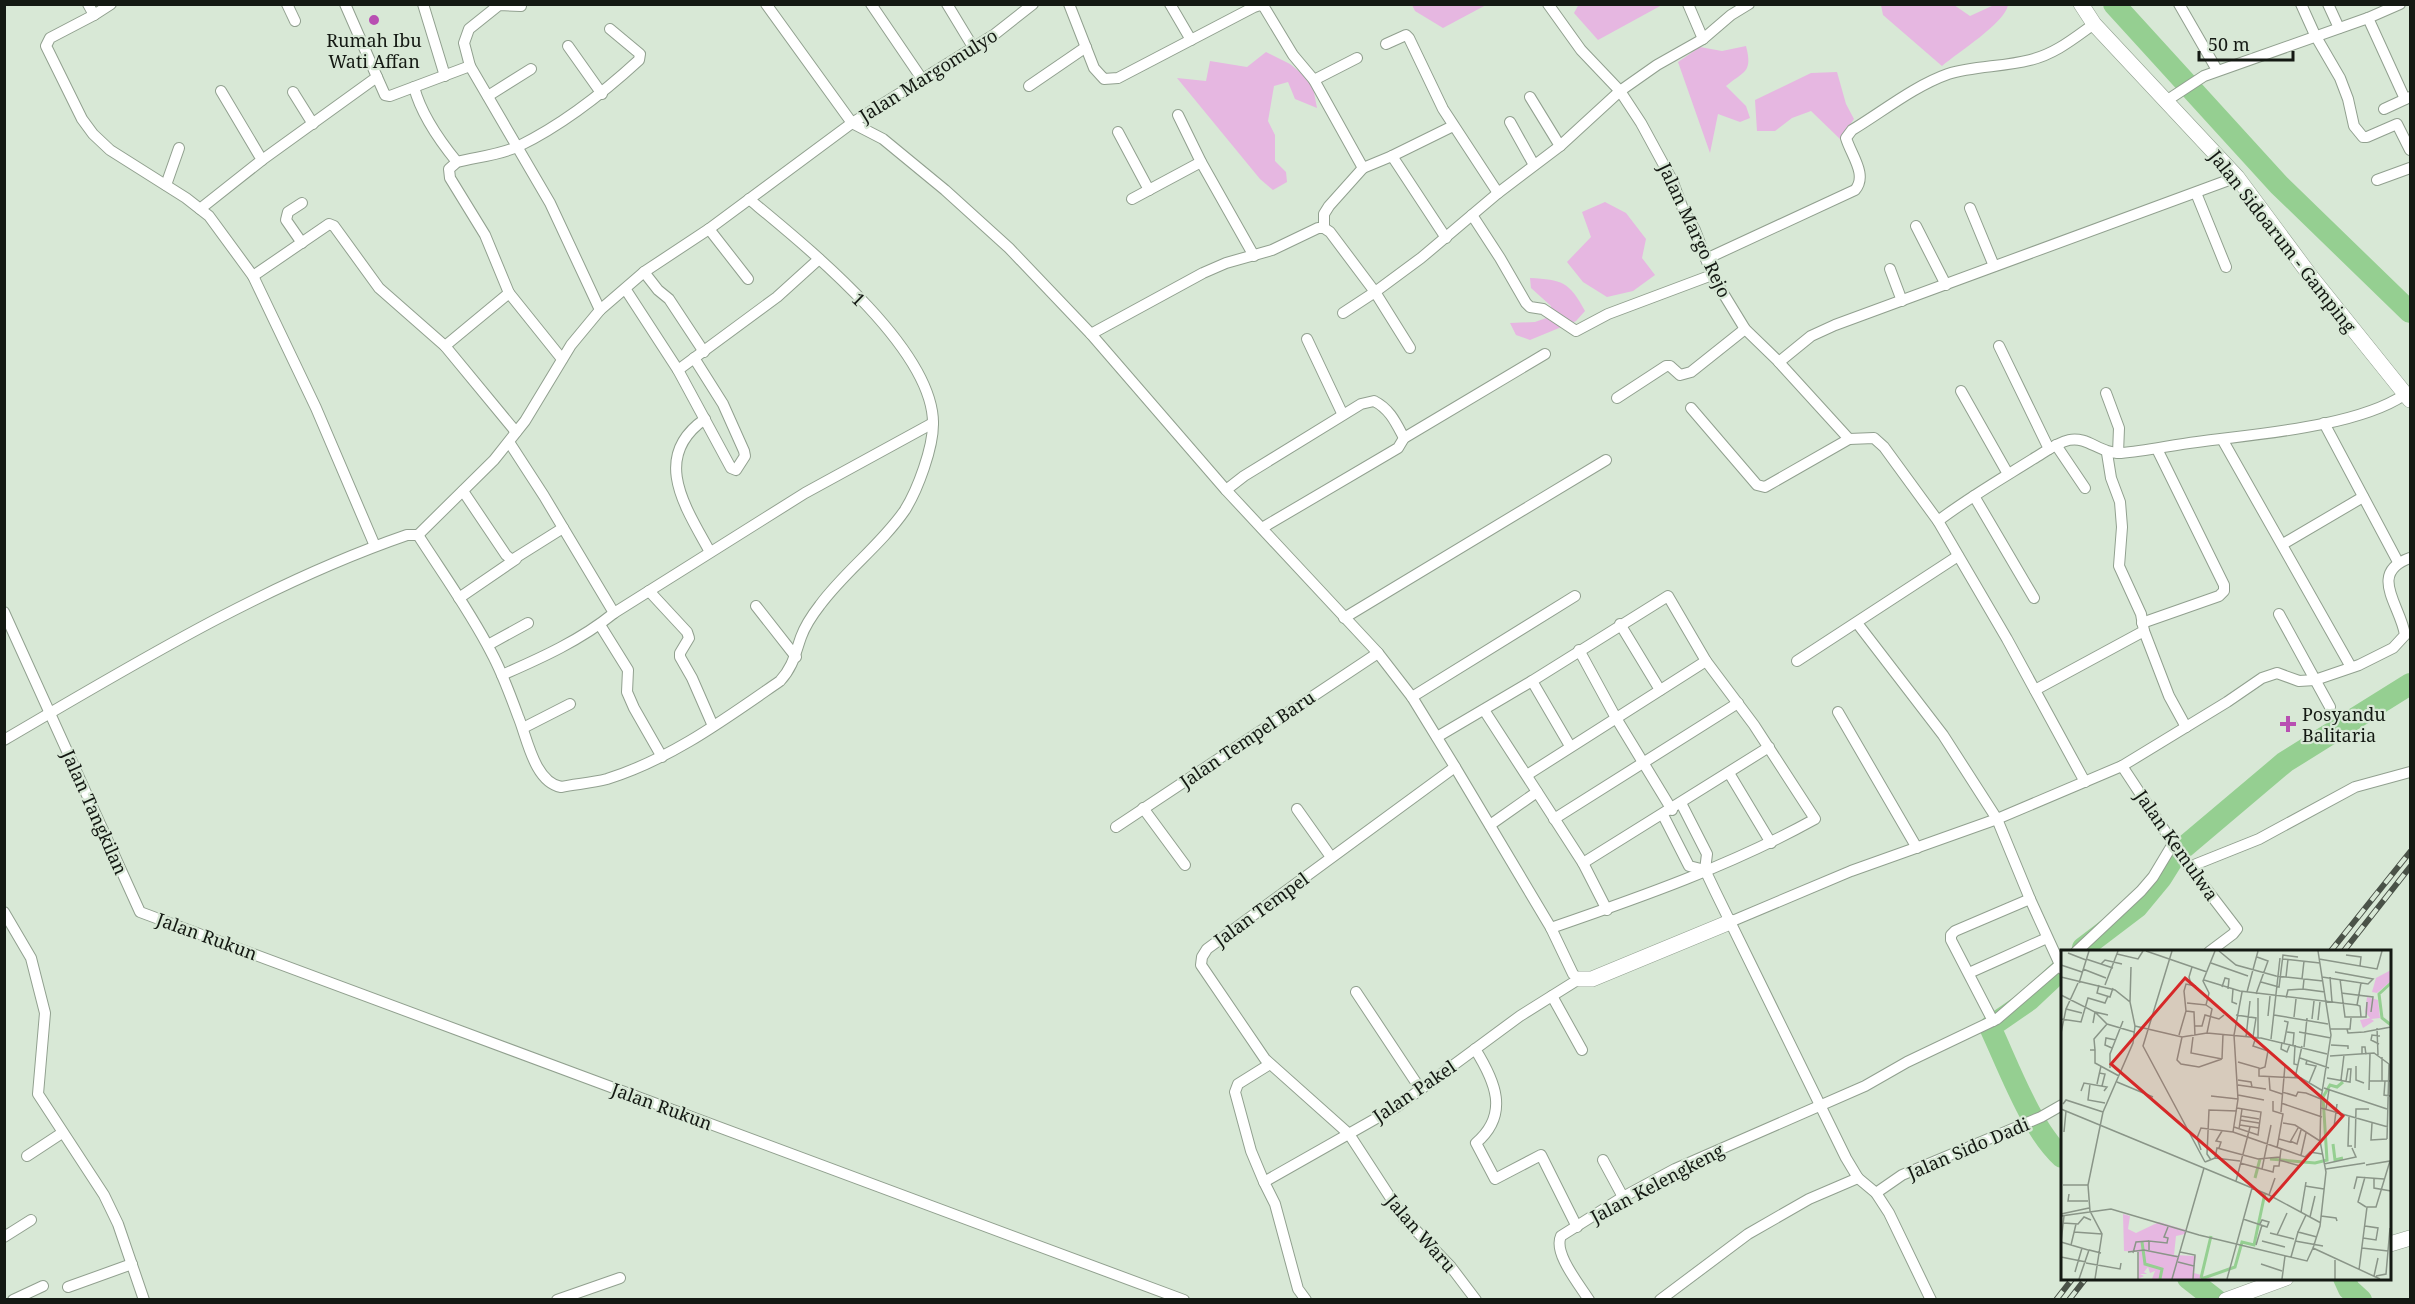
<svg xmlns="http://www.w3.org/2000/svg" width="2415" height="1304" font-family="'Noto Serif',serif">
<style>
.green{fill:#e6b7e1}
.lines{fill:none;stroke-linecap:round;stroke-linejoin:round}
.river{stroke:#95cf91;stroke-width:22}
.street-casing{stroke:#91a08f;stroke-width:12}
.secondary-casing{stroke:#91a08f;stroke-width:16}
.street{stroke:#fff;stroke-width:10}
.secondary{stroke:#fff;stroke-width:15}
.rail-casing{stroke:#4a5248;stroke-width:6}
.rail{stroke:#d8e8d6;stroke-width:4;stroke-dasharray:11;stroke-linecap:butt}
.poi-dot{fill:#b84fb2;stroke:#d8e8d6;stroke-width:2}
.labels{text-anchor:middle;dominant-baseline:central;stroke-width:4.5;stroke-linejoin:round;paint-order:stroke}
.poi-label{font-size:18px;fill:#141913;stroke:#d8e8d6}
.street-label{font-size:18px;fill:#141913;stroke:#d8e8d6}
.inset-river{fill:none;stroke:#95cf91;stroke-width:3}
.inset-road{fill:none;stroke:#8a9588;stroke-width:1.5}
.view{fill:#d62828;fill-opacity:0.15;stroke:#d62828;stroke-width:3}
.inset-edge{fill:none;stroke:#141913;stroke-width:3}
</style>
<rect width="100%" height="100%" fill="#d8e8d6"/>
<g class="green">
<path d="M1579 4H1662V5L1598 40 1574 13Z"/>
<path d="M1412 5H1486L1443 28 1415 11Z"/>
<path d="M1881 5H1954L1970 16 1994 5H2008C2005 23 1957 53 1942 66L1883 15Z"/>
<path d="M1746 46C1753 73 1744 71 1726 86L1746 106 1750 118 1740 122 1718 114 1710 153 1678 62 1700 47 1722 51Z"/>
<path d="M1266 52 1290 64 1312 82 1317 108 1295 99 1288 82 1274 86 1268 121 1275 135V161L1286 172 1287 182 1273 190 1260 179 1177 78 1206 81 1210 61 1247 67Z"/>
<path d="M1837 72 1846 104 1854 119 1840 139 1811 111 1792 118 1775 131H1757L1755 100 1811 73Z"/>
<path d="M1605 202 1626 213 1646 239 1642 258 1655 275 1633 291 1607 297 1583 282 1567 262 1591 237 1582 212Z"/>
<path d="M1530 278C1562 280 1569 281 1585 311L1576 321 1530 340 1516 335 1510 323 1535 322 1549 317 1551 306 1531 288Z"/>
</g>
<g class="lines">
<g class="river">
<path d="M2114 4 2279 185 2410 312"/>
<path d="M2083 948 2137 907 2161 878 2176 854 2285 762 2410 684"/>
<path d="M2062 969 2029 1000 1990 1027C2008 1065 2031 1129 2062 1157"/>
<path d="M2188 1278 2216 1300"/>
<path d="M2344 1278 2349 1289 2361 1300"/>
</g>
<defs>
<g id="street">
<path d="M88 4 94 15 111 4"/>
<path d="M287 4 295 21"/>
<path d="M423 4 445 76"/>
<path d="M766 4 852 123 883 139 945 190 1009 248 1091 334 1226 490 1378 653 1412 697 1455 767 1551 928 1573 974 1579 979 1520 1016 1398 1106 1264 1182 1275 1204 1298 1289 1306 1300"/>
<path d="M871 4 922 79"/>
<path d="M947 4 973 47"/>
<path d="M1069 4 1094 68 1104 79 1118 78 1254 7 1260 5 1264 7 1293 55 1314 80 1363 168 1329 206 1324 214V228"/>
<path d="M1170 4 1191 40"/>
<path d="M1548 4 1581 50 1620 91 1641 123 1672 180 1683 209 1695 230 1712 275 1745 329 1777 360 1849 439"/>
<path d="M1688 4 1703 39"/>
<path d="M2179 4 2217 70"/>
<path d="M2301 4 2315 35 2340 78 2348 99 2354 126 2363 137H2367L2397 124 2410 150"/>
<path d="M2328 4 2339 28"/>
<path d="M94 15 50 38 46 46 82 119 93 134 110 150 186 198 209 216 253 276 316 408 375 546"/>
<path d="M2368 18 2405 99"/>
<path d="M1386 44 1406 35 1409 38 1443 109 1498 193"/>
<path d="M568 46 602 94"/>
<path d="M470 66 464 43 469 29 499 5 521 6"/>
<path d="M377 77 385 95 390 96 470 66 550 203 600 310"/>
<path d="M1314 80 1357 58"/>
<path d="M1029 86 1086 47"/>
<path d="M414 87C421 114 439 140 457 162"/>
<path d="M221 91 262 160"/>
<path d="M293 92 313 124"/>
<path d="M488 96 531 69"/>
<path d="M1530 97 1560 146"/>
<path d="M2166 101 2204 76 2368 18 2400 4"/>
<path d="M2384 109 2410 97"/>
<path d="M1178 115 1201 162 1254 256"/>
<path d="M1510 122 1534 165"/>
<path d="M1118 132 1149 190"/>
<path d="M1392 156 1446 238"/>
<path d="M1363 168 1392 156 1453 126"/>
<path d="M2377 180 2410 168"/>
<path d="M166 185 179 148"/>
<path d="M2196 193 2226 267"/>
<path d="M1132 199 1201 162"/>
<path d="M302 203 288 212 286 220 302 243"/>
<path d="M1970 208 1994 266"/>
<path d="M200 209 262 160 377 77 345 4"/>
<path d="M1472 215 1500 258 1526 303 1530 307 1543 309 1576 331 1608 314 1712 275"/>
<path d="M1916 226 1946 285"/>
<path d="M709 229 748 279"/>
<path d="M1706 259 1855 190C1868 175 1851 155 1846 138L1852 130C1882 112 1914 86 1948 74 1973 66 2003 67 2030 60 2055 54 2073 39 2094 24"/>
<path d="M1890 269 1902 301"/>
<path d="M644 272 658 290 669 299 704 352"/>
<path d="M253 276 329 224 334 226 379 288 445 346 516 432"/>
<path d="M626 290 678 370 731 468 736 470 745 456 744 451 723 404 694 358"/>
<path d="M509 293 562 359"/>
<path d="M1343 313 1375 292 1410 348"/>
<path d="M1091 334 1203 273 1226 263 1272 250 1318 228H1324L1330 232 1375 292 1421 258 1498 193 1560 146 1620 91 1657 65 1703 39 1731 15 1749 4"/>
<path d="M1307 339 1342 413"/>
<path d="M445 346 509 293 485 235 450 178 449 169 457 162C476 157 501 155 519 146 564 124 602 94 639 60L640 54 610 29"/>
<path d="M1999 346 2049 449"/>
<path d="M1779 362 1811 336 1835 325 2237 177"/>
<path d="M678 370 777 297 819 259"/>
<path d="M1961 391 2008 474"/>
<path d="M2106 393 2119 428 2118 453"/>
<path d="M1617 398 1666 366H1670L1680 375 1691 372 1745 329"/>
<path d="M1691 408 1757 485 1765 487 1849 439 1874 438 1884 447 1938 521 2007 639 2085 782"/>
<path d="M705 419C650 457 686 508 710 552"/>
<path d="M2324 423 2398 562"/>
<path d="M2222 439 2351 667"/>
<path d="M509 442 544 496 614 613 805 493 933 423"/>
<path d="M2056 445 2085 488"/>
<path d="M1226 490 1244 476 1361 404 1374 401C1390 409 1396 423 1404 438"/>
<path d="M463 491 506 555 512 560 563 528"/>
<path d="M1974 496 2034 598"/>
<path d="M1938 521C1968 498 2001 479 2033 459 2045 452 2056 443 2069 440 2088 436 2100 454 2121 453 2146 451 2172 445 2197 442 2255 434 2356 427 2404 395"/>
<path d="M1262 528 1398 448 1404 438 1545 354"/>
<path d="M418 535C443 574 470 611 491 652 502 672 510 694 518 716 527 737 534 782 561 787 576 784 592 783 607 779 671 759 725 719 780 681 793 667 795 654 801 637 805 626 813 614 820 605 845 571 881 545 905 510 918 489 933 448 933 424 934 348 803 244 749 199"/>
<path d="M2283 544 2363 497"/>
<path d="M649 591 687 632 689 638 680 653V657L692 678 713 726"/>
<path d="M459 598 516 559"/>
<path d="M756 606 796 657"/>
<path d="M4 612 140 912 1184 1300"/>
<path d="M2279 614 2330 707"/>
<path d="M1344 618 1606 460"/>
<path d="M1857 623 1943 735 1997 819 2030 899 2062 969"/>
<path d="M2142 623 2219 596 2224 591V585L2157 449"/>
<path d="M1620 624 1660 690"/>
<path d="M600 625 628 670 627 692 634 708 662 757"/>
<path d="M2144 631 2169 696 2186 727"/>
<path d="M488 645 528 623"/>
<path d="M1579 650 1616 718 1672 810"/>
<path d="M1797 661 1958 556"/>
<path d="M502 675C541 658 581 640 614 613"/>
<path d="M1532 681 1570 746"/>
<path d="M2035 690 2144 631 2141 614 2119 566 2122 527 2120 502 2111 478 2107 453"/>
<path d="M1412 697 1575 596"/>
<path d="M1484 710 1583 863 1607 910"/>
<path d="M1838 712 1917 848"/>
<path d="M523 728 570 704"/>
<path d="M1437 737 1532 681 1668 596 1706 661 1754 725 1815 819C1732 865 1641 897 1551 928"/>
<path d="M4 740C134 664 265 584 407 535H418L494 460 525 421 571 345 600 310 644 272 709 229 852 123 995 34 1033 4"/>
<path d="M2122 766 2184 860 2237 929 2233 934 2209 952"/>
<path d="M1455 767 1207 949 1202 957 1201 965 1265 1059 1349 1134 1403 1217 1451 1267 1476 1300"/>
<path d="M1729 773 1771 843"/>
<path d="M1527 775 1706 661"/>
<path d="M1681 803 1707 854 1705 870 1715 891 1846 1158 1858 1178 1876 1193 1889 1213 1931 1300"/>
<path d="M1143 808 1185 865"/>
<path d="M1297 809 1331 857"/>
<path d="M1663 815 1689 866 1705 870"/>
<path d="M1554 819 1738 703"/>
<path d="M1490 825 1537 792"/>
<path d="M1116 827 1378 653"/>
<path d="M1583 863 1769 747"/>
<path d="M2189 867 2259 839 2355 787 2410 772"/>
<path d="M4 912 31 958 45 1013 38 1094 104 1195 118 1224 144 1300"/>
<path d="M1730 922 1851 871 1997 819 2122 766 2227 702 2262 678 2277 673 2299 681 2315 680 2359 665 2393 648 2405 635C2401 606 2367 573 2410 558"/>
<path d="M2076 952 2141 891 2153 877 2174 842"/>
<path d="M1969 973 2047 938"/>
<path d="M1356 992 1421 1090"/>
<path d="M1552 996 1582 1050"/>
<path d="M1993 1021 1951 940V935L1955 931 2030 899"/>
<path d="M1475 1049C1495 1081 1510 1114 1476 1143L1495 1179 1541 1155 1577 1227"/>
<path d="M27 1156 62 1133"/>
<path d="M1603 1160 1623 1197"/>
<path d="M1264 1182 1251 1151 1235 1092 1238 1084 1270 1064"/>
<path d="M1876 1193 1902 1175 2041 1117 2062 1105"/>
<path d="M4 1237 31 1220"/>
<path d="M68 1287 132 1264"/>
<path d="M13 1300 43 1286"/>
<path d="M557 1300 620 1278"/>
<path d="M1589 1300C1579 1284 1553 1253 1561 1236L1623 1197 1675 1169 1865 1086 1907 1062 1997 1019 2062 963"/>
<path d="M1660 1300 1748 1234 1809 1199 1858 1178"/>
</g>
<g id="secondary">
<path d="M2081 4 2094 24 2237 177 2312 278 2410 400"/>
<path d="M1579 979H1592L1730 922"/>
<path d="M2390 1244 2410 1238"/>
<path d="M2226 1300 2286 1278"/>
</g>
</defs>
<use href="#street" class="street-casing"/>
<use href="#secondary" class="secondary-casing"/>
<use href="#street" class="street"/>
<use href="#secondary" class="secondary"/>
<defs>
<g id="rail">
<path d="M2330 952 2410 852"/>
<path d="M2343 952 2410 867"/>
<path d="M2056 1300 2073 1278"/>
<path d="M2069 1300 2086 1278"/>
</g>
</defs>
<use href="#rail" class="rail-casing"/>
<use href="#rail" class="rail"/>
</g>
<g class="poi-dot">
<circle cx="374" cy="20" r="6"/>
<path d="M2285 715h6v6h6v6h-6v6h-6v-6h-6v-6h6z"/>
</g>
<g class="labels">
<g class="poi-label">
<text x="374" y="40">Rumah Ibu<tspan x="374" dy="21">Wati Affan</tspan></text>
<text x="2302" y="714" text-anchor="start">Posyandu<tspan x="2302" dy="21">Balitaria</tspan></text>
</g>
<g class="street-label">
<text transform="translate(928 75) rotate(-32)">Jalan Margomulyo</text>
<text transform="translate(1695 230) rotate(65)">Jalan Margo Rejo</text>
<text transform="translate(2283 241) rotate(52)">Jalan Sidoarum - Gamping</text>
<text transform="translate(859 299) rotate(44)">1</text>
<text transform="translate(1247 739) rotate(-34)">Jalan Tempel Baru</text>
<text transform="translate(95 812) rotate(66)">Jalan Tangkilan</text>
<text transform="translate(2177 845) rotate(55)">Jalan Kemulwa</text>
<text transform="translate(1261 909) rotate(-36)">Jalan Tempel</text>
<text transform="translate(207 936) rotate(20)">Jalan Rukun</text>
<text transform="translate(1414 1091) rotate(-34)">Jalan Pakel</text>
<text transform="translate(662 1106) rotate(20)">Jalan Rukun</text>
<text transform="translate(1968 1148) rotate(-23)">Jalan Sido Dadi</text>
<text transform="translate(1657 1183) rotate(-28)">Jalan Kelengkeng</text>
<text transform="translate(1421 1233) rotate(49)">Jalan Waru</text>
</g>
</g>
<g transform="translate(2061 950)">
<rect width="330" height="330" fill="#d8e8d6"/>
<path d="M330 20V31L316 43 311 42 315 28ZM306 47 317 50 319 68 310 69 313 71 302 78 299 70 309 68 304 62ZM62 264 69 266 67 279 75 283 98 272 125 280 124 284 115 286 113 305 135 306 133 323 154 329H91L94 321 89 323 87 317 83 322 86 324H79L83 326 77 329 78 302 63 301Z" fill="#e6b7e1"/>
<path class="inset-river" d="M330 33 318 44 321 68 330 75M272 194 274 210 282 208M209 209 254 213 266 210 262 147 269 135 276 137 282 132M194 228 199 209M81 292 84 314 101 319 99 329M140 328 150 286M140 329 174 317 181 292 193 295 204 243"/>
<path class="inset-road" d="M85 1 146 22M111 1 82 96 144 212M158 1 175 15 215 26 262 31M257 1 270 85 260 149 259 191 265 222 259 276 252 298 319 329M7 3 25 10M56 4 77 9 82 1M285 5 300 7 299 16M25 9 52 18M222 9 259 13M258 9 316 19 321 1M150 13 187 26M40 14 44 10 61 14M0 15 21 22M131 17 128 27 130 35 135 36M22 19 45 28M0 27 54 40 69 52 74 76 72 93 42 162 27 235 29 261 41 284 34 329M225 27 227 9M261 27 307 34 312 29 274 22M269 27 271 52M241 29 243 11M243 29 242 39 264 42M279 29 284 67H305L306 52M143 30 179 41 296 55M200 32 218 37 222 5 237 7M17 33 5 59 21 63M18 33 28 1M38 35 36 43 49 47 52 38M44 35 57 1M161 37 164 28 168 29 167 39M172 39 171 52 176 54M186 42 197 1M280 43 312 47 310 62M195 44 207 11 196 7M0 45 34 62 46 74 73 82M197 48V88M225 48 227 40 242 39M69 52 70 17M126 53 145 55 148 43 142 31 154 1M145 55 151 59 146 83M125 61 133 62 134 86M175 65 195 68 192 87M213 65 267 74M207 66 209 46M233 67 235 49M300 67 299 56 296 55 300 33M0 69 20 72 27 48 44 53 47 46M251 69 253 51M257 70 259 52M223 71 227 72 223 93M32 73 34 62 47 65M74 76 121 87 146 83 200 88 266 104M134 76H141L144 65 158 69 163 65M316 78 317 105M269 79H289L290 68M286 79 287 83 303 82 330 77M226 82 233 83 232 95M238 82 270 88M0 83 5 59M118 85 125 61 123 41 125 34 130 35M121 87 116 110 120 114 138 117 161 109M132 87 130 103 161 109M185 87 189 51M195 87 192 96 207 101 204 117 198 119M210 89 219 8M221 92 220 99 226 102 229 94M318 94 310 90 311 85 319 86M234 95 233 114 237 115M270 95 287 96V99M243 97 246 68M51 98 44 95 45 88 55 90M29 100H34V113L58 126M34 100 33 89 46 74M301 104V97H304L305 105M269 106 313 103 328 114M321 107V131M239 108 268 118M161 109 162 84M246 110 245 114 255 116 248 133M177 112 198 118V126L240 128 262 141M295 116V130L303 133M49 118V104L62 71M38 123 44 124 41 136M208 126 209 140 221 144M234 128 241 96M266 128 289 132 290 119H287L285 131M177 130 190 132 191 137M280 130 283 105M308 131H329M324 131 323 145 329 146M56 132 92 147M29 134 27 150 44 153M36 134 40 116M177 135 205 139M263 138 326 159M308 140 309 104M20 141 23 133 46 137 43 141M221 142 235 146 237 142 245 143 260 149M177 145 203 150M150 146 177 149M212 151V161L222 164 216 198M220 153 261 167M2 154 5 150 42 162M260 158 327 177M0 159 208 245 260 273M265 159 268 140M220 162 224 115M180 166 198 169M288 167 287 196H291M179 170 198 173M222 173 234 175 259 191M311 173 310 190 326 189M179 175 198 178M173 177 197 185 200 162 176 158M273 177 276 154M178 179 181 159M3 182 5 161M172 182 177 149 173 85 181 42M218 189 229 192 237 178M326 189 328 114M229 191 236 194 240 180M158 198 160 192 155 191 161 181M294 198 295 159H308M140 200 136 188 140 178 172 182 244 207 249 202 261 204M240 205 245 183M154 208 156 198 197 209 219 207M150 210 146 204 148 160 176 161M218 210 239 216 244 211M144 212 154 208 179 211M179 213 212 222 213 216H218L220 199M263 214 295 207 291 198M201 219 210 175M265 219 304 213M304 227 297 252 305 257M313 228V238L330 241M175 231 189 177M2 235H27M244 236 263 239M293 239 296 227 323 229M8 244 7 251H27M208 245 214 228M240 262 245 232M0 264 28 258M0 266 50 259 138 285 246 311 252 298M260 266 275 268 276 271M249 267 254 246M182 269 206 277 208 272 201 270 199 274M2 273 17 274 23 267 30 270M13 282 41 284M237 282 245 265M209 283 233 289M216 285 226 263M302 288 315 290 317 278 304 276M201 291 224 297M234 291 262 296M0 292 27 300M0 292 3 266M10 295 15 274M195 295 201 275M301 298 327 301M88 300V291L106 293 107 288 103 287 107 277M67 302 83 300 118 307M119 302 134 305 133 316M72 303 75 292 88 291M0 307 25 312M230 307 237 282 256 287M117 312 133 316 132 329M25 313 59 319 60 313M200 314 221 321M298 320 306 257H315L329 211 305 215M14 322 21 298M313 326 317 308M315 326 325 324 329 278M18 329 28 300 40 303M77 329V302M111 329 143 218M166 329 191 238M221 329 224 306M274 329V310"/>
<path class="view" d="M124 28 282 166 208 251 50 114Z"/>
<rect width="330" height="330" class="inset-edge"/>
</g>
<rect width="2415" height="1304" fill="none" stroke="#141913" stroke-width="12"/>
<path d="M2199 51v9h94v-9" fill="none" stroke="#141913" stroke-width="3"/>
<text x="2208" y="51" font-size="18" fill="#141913" stroke="#d8e8d6" stroke-width="4.5" paint-order="stroke">50 m</text>
</svg>
